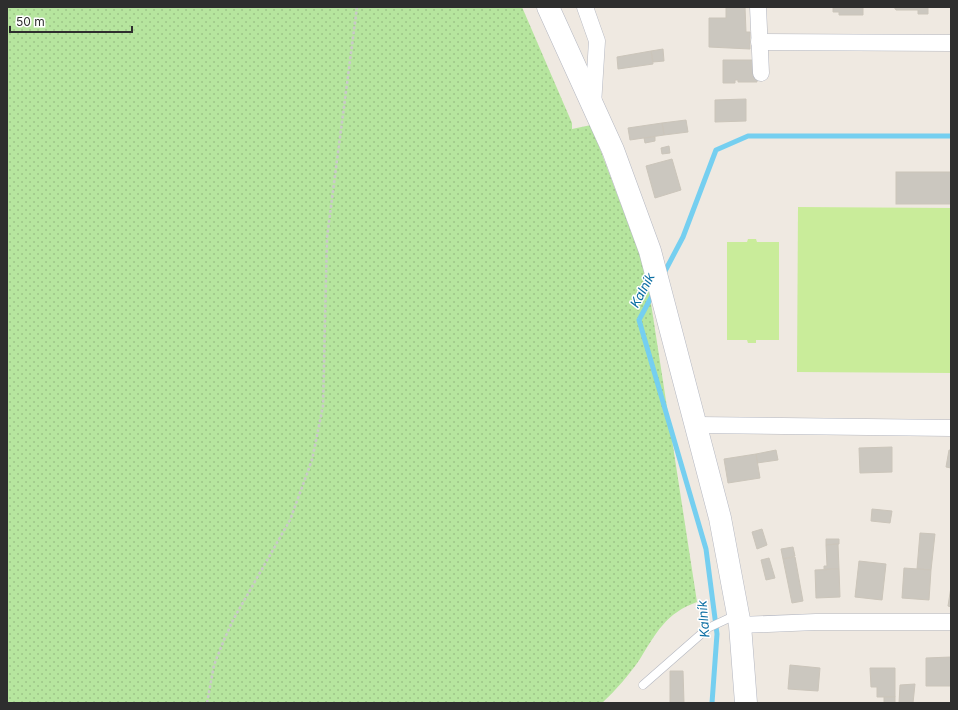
<svg xmlns="http://www.w3.org/2000/svg" width="958" height="710" font-family="Inter,sans-serif">
<style>
.grass{fill:url(#grass-dots)}
.pitch{fill:#c9ec9a}
.lines{fill:none;stroke-linecap:round;stroke-linejoin:round}
.stream{stroke:#75cff0;stroke-width:5}
.building{fill:#cbc7bf;stroke:#cbc5ba}
.lane-casing{stroke:#b4b7c1;stroke-width:9}
.street-casing{stroke:#b4b7c1;stroke-width:17}
.secondary-casing{stroke:#b4b7c1;stroke-width:23}
.path{stroke:#c9c9c9;stroke-width:2.5;stroke-dasharray:3 2;stroke-linecap:butt}
.lane{stroke:#fff;stroke-width:8}
.street{stroke:#fff;stroke-width:16}
.secondary{stroke:#fff;stroke-width:22}
.labels{text-anchor:middle;dominant-baseline:central;stroke-width:3;stroke-linejoin:round;paint-order:stroke}
.water-label{font-size:13px;font-style:italic;fill:#0d6fa3;stroke:#fff}
</style>
<defs>
<pattern id="grass-dots" width="8" height="8" patternUnits="userSpaceOnUse"><rect width="8" height="8" fill="#b6e59e"/><path d="M2 2h.1M6 6h.1" fill="none" stroke="#9dc588" stroke-width="1.8" stroke-linecap="round"/></pattern>
</defs>
<rect width="100%" height="100%" fill="#efe9e1"/>
<path class="grass" d="M7 7H522L572 123V129L591 125 646 271 697 602C666 613 656 633 640 659 629 675 616 690 602 703H7Z"/>
<g class="pitch">
<path d="M798 207 951 208V373L797 372Z"/>
<path d="M748 239H756L757 242H779V340H756V343H748L747 340H727V242H747Z"/>
</g>
<g class="lines">
<g class="stream">
<path d="M663 275 683 237 716 150 748 136H951"/>
<path d="M654 292 639 320 706 549 717 634 712 703"/>
</g>
</g>
<g class="building">
<path d="M726 7H745L746 32H750V49L709 47V18H726Z"/>
<path d="M809 7H863V15H839V12H833V7Z"/>
<path d="M894 7H928V14H918V10H896Z"/>
<path d="M663 49 664 61 653 62 651 51Z"/>
<path d="M651 51 653 64 618 69 617 57Z"/>
<path d="M723 60H757V82H738V80H735V83H723Z"/>
<path d="M746 99V121L715 122V100Z"/>
<path d="M686 120 688 132 664 135 662 123Z"/>
<path d="M662 123 664 135 630 140 628 128Z"/>
<path d="M655 137V141L645 143 644 138Z"/>
<path d="M669 146 670 153 662 154 661 148Z"/>
<path d="M672 159 681 190 655 198 646 166Z"/>
<rect x="896" y="172" width="55" height="32"/>
<path d="M892 447V472L860 473 859 448Z"/>
<path d="M776 450 778 460 757 463 756 454Z"/>
<path d="M949 450H951V468L946 467Z"/>
<path d="M756 454 760 478 728 483 724 459Z"/>
<path d="M872 509 892 511 890 523 871 521Z"/>
<path d="M762 529 767 545 757 549 752 532Z"/>
<path d="M920 533 935 534 931 570 917 569Z"/>
<path d="M826 539H839V544L826 545Z"/>
<path d="M826 545 838 544 839 569H824V566H827Z"/>
<path d="M793 547 795 556 783 559 781 549Z"/>
<path d="M795 557 803 601 792 603 783 559Z"/>
<path d="M769 558 775 578 766 580 761 560Z"/>
<path d="M859 561 886 564 882 600 855 597Z"/>
<path d="M904 568 931 570 929 600 902 598Z"/>
<path d="M839 569 840 597 816 598 815 570Z"/>
<path d="M951 587V607L948 606Z"/>
<path d="M951 657V686H926V658Z"/>
<path d="M790 665 820 668 818 691 788 689Z"/>
<path d="M870 668H895V697H877V687H871Z"/>
<path d="M670 671H683L684 703H670Z"/>
<path d="M915 684 913 703H899L900 685Z"/>
<rect x="884" y="697" width="11" height="6"/>
</g>
<g class="lines">
<defs>
<path id="lane" d="M643 685 708 628 738 614"/>
<g id="street">
<path d="M585 7 597 41 593 105"/>
<path d="M758 7 761 73"/>
<path d="M759 42 951 43"/>
<path d="M697 425 951 428"/>
<path d="M740 625 816 622H951"/>
</g>
<path id="secondary" d="M548 7 613 150 650 251 720 518 740 625 746 703"/>
</defs>
<use href="#lane" class="lane-casing"/>
<use href="#street" class="street-casing"/>
<use href="#secondary" class="secondary-casing"/>
<path class="path" d="M207 703 214 665 224 640 233 620 290 520 312 460 323 406 327 237 357 7"/>
<use href="#lane" class="lane"/>
<use href="#street" class="street"/>
<use href="#secondary" class="secondary"/>
</g>
<g class="labels">
<g class="water-label">
<text transform="translate(642 290) rotate(-62)">Kalník</text>
<text transform="translate(703 619) rotate(-95)">Kalník</text>
</g>
</g>
<rect width="958" height="710" fill="none" stroke="#2e2e2e" stroke-width="16"/>
<path d="M10 26v6h122v-6" fill="none" stroke="#2e2e2e" stroke-width="2"/>
<text x="16" y="26" font-size="12" fill="#2e2e2e" stroke="#ffffff" stroke-width="3" paint-order="stroke">50 m</text>
</svg>
